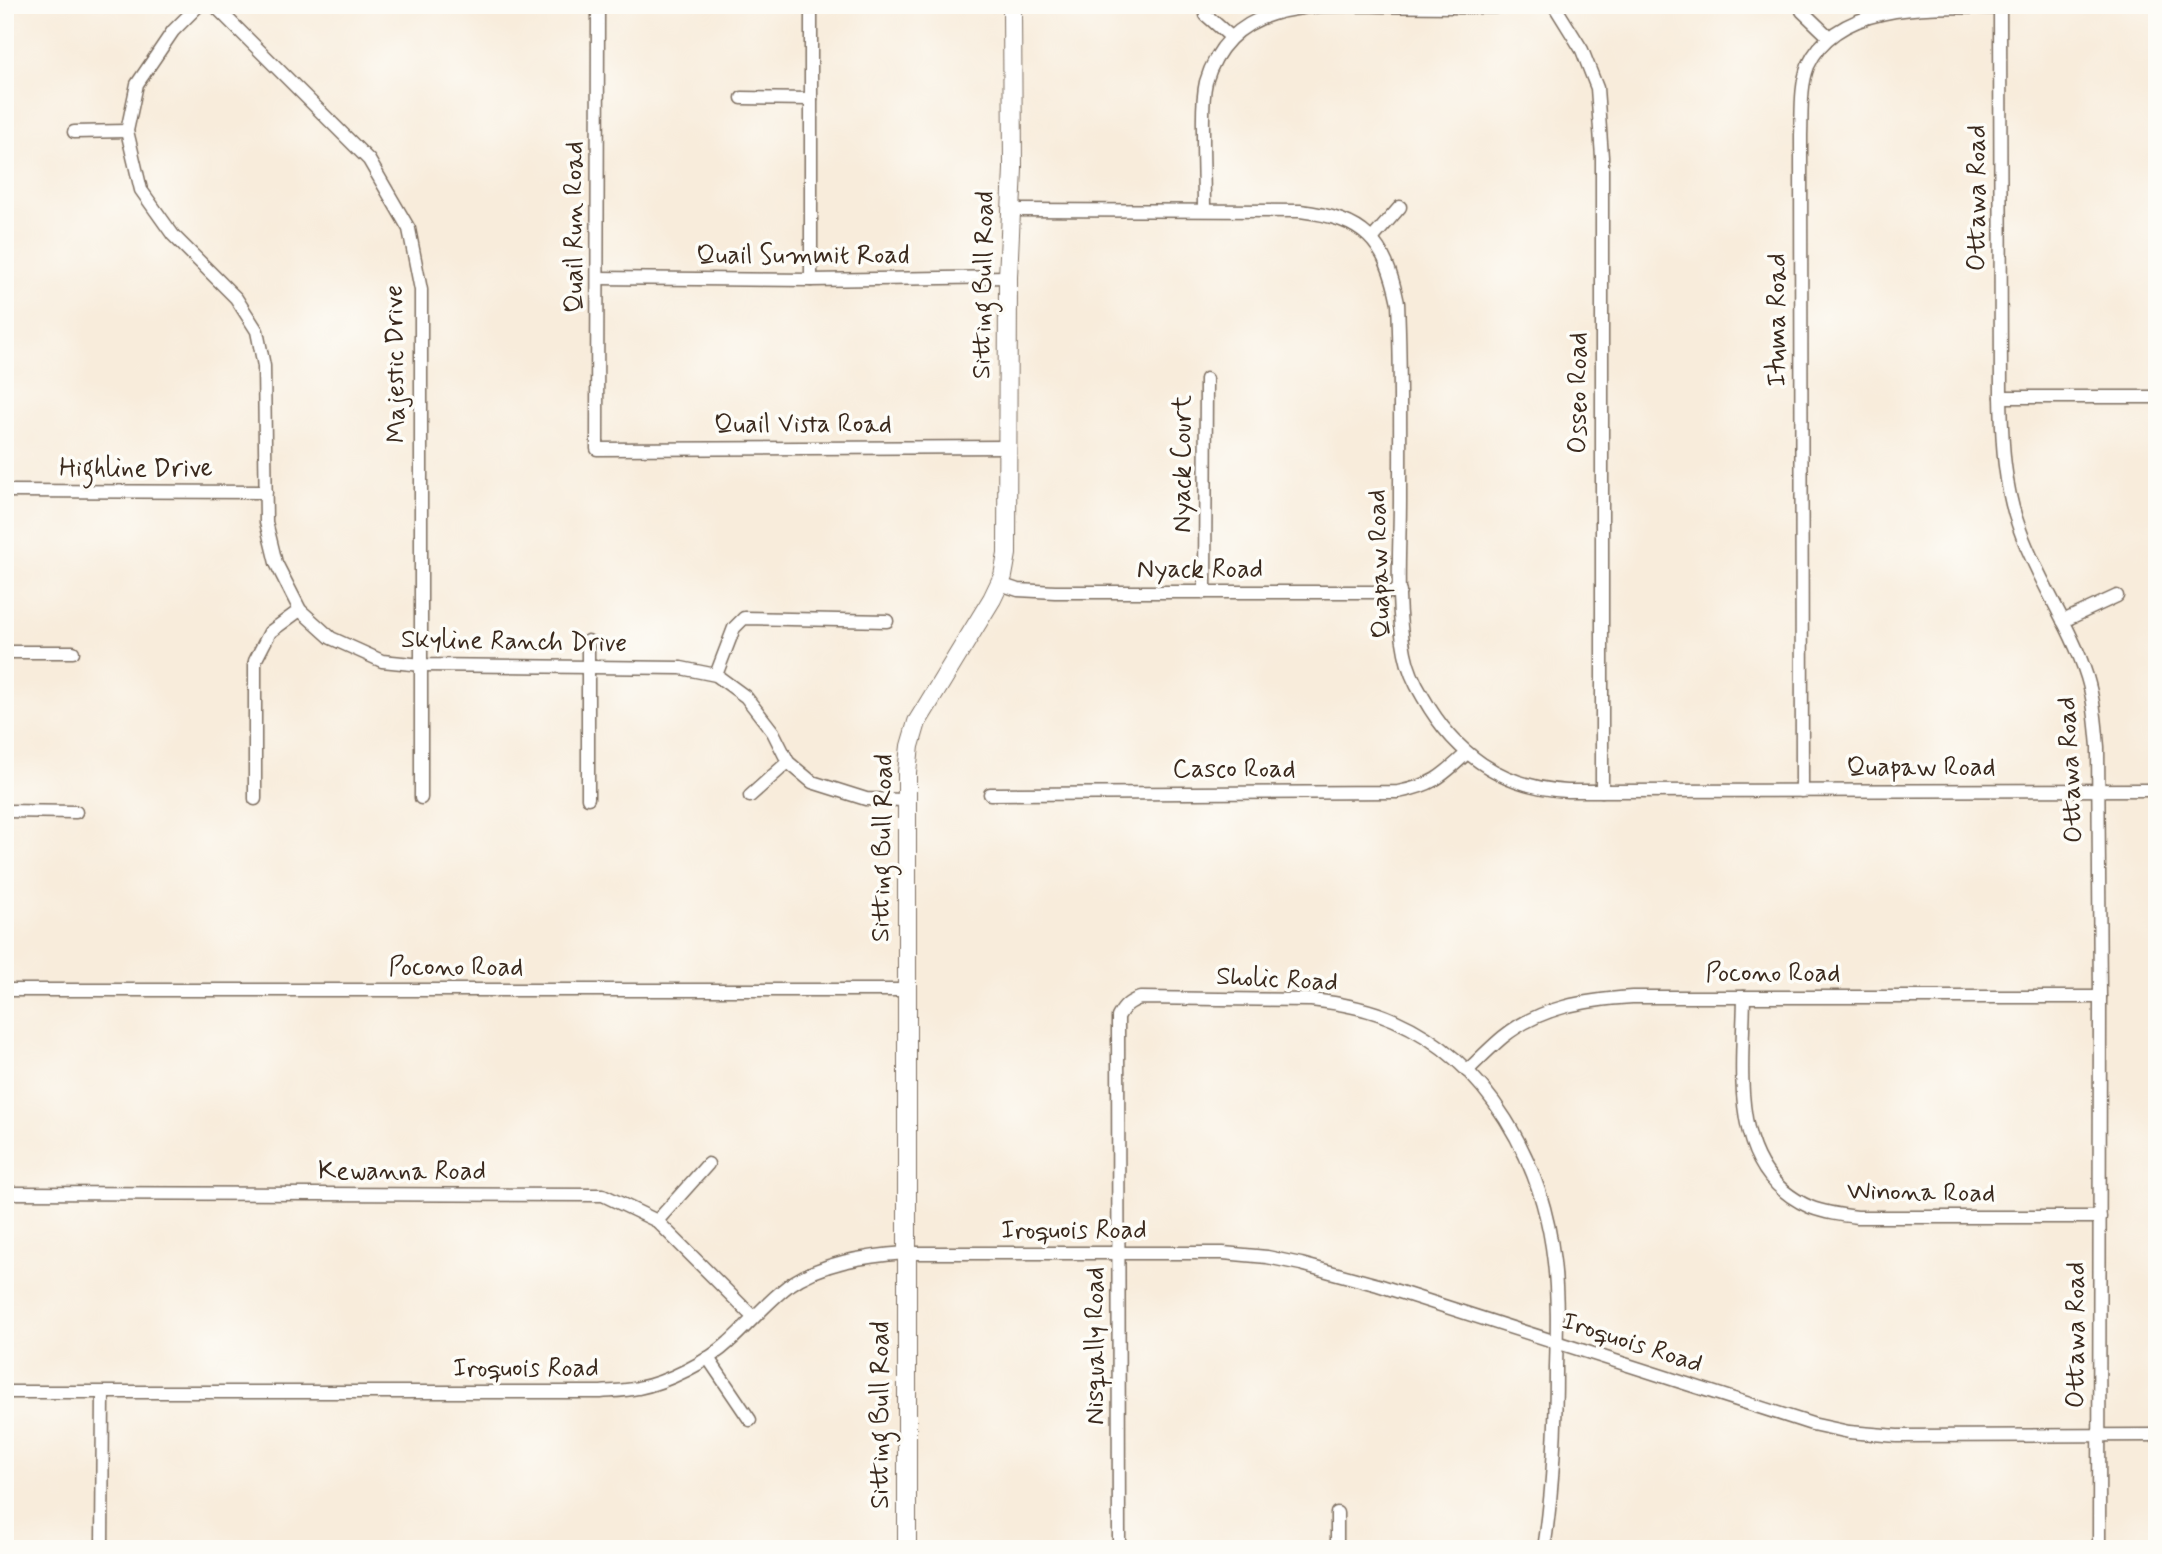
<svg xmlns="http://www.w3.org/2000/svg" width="2162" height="1554" font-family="Mynerve,sans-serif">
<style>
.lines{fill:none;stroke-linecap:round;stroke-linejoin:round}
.street-casing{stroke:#7d6e60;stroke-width:15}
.secondary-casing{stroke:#7d6e60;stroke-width:20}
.street{stroke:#fff;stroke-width:12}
.secondary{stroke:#fff;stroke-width:18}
.labels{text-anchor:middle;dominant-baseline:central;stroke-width:7;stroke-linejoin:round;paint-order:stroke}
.street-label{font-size:26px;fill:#3b2a1e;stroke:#fdfcf7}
</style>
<rect width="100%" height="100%" fill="#fdfcf7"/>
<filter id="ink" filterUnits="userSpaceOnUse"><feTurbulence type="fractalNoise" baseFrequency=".0143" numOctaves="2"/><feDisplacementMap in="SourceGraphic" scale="14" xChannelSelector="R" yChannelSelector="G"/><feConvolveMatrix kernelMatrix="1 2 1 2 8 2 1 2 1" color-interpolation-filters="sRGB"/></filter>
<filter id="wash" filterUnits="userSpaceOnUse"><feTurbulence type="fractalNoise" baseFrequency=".00686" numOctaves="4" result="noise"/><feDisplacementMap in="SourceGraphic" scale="28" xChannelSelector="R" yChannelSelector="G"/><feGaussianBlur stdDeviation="1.57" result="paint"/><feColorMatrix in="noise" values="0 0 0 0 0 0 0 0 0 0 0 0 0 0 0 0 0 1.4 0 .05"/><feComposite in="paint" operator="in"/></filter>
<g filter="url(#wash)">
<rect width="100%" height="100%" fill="#f8ecdb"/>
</g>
<g filter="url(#ink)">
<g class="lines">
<defs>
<g id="street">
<path d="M199 5 173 31 137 84 127 131 141 190 173 235 236 298 257 331 264 366 266 522 276 563 300 610 331 638 382 661 422 665 681 668 716 675 746 697 773 732 788 762 812 782 866 799 907 800"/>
<path d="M214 5 369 160 409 229 421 290V798"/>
<path d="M598 5 597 449 1008 447"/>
<path d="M811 5V280"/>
<path d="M1554 5 1582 50 1597 88 1602 157V791"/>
<path d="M2000 5 2001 397C2002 442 2004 488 2020 530 2038 581 2071 626 2087 677 2094 700 2096 724 2098 747L2100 997 2099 1549"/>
<path d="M1802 11 1827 35"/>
<path d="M1206 15 1231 37"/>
<path d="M742 98 811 99"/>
<path d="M74 132 127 131"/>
<path d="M1012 210 1300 211C1365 219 1385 240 1398 303 1401 368 1400 434 1400 499 1400 550 1395 604 1405 653 1408 669 1415 684 1423 697 1455 754 1501 787 1567 791L2157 790"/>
<path d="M1204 210C1204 185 1203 160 1203 135 1203 118 1202 99 1206 82 1230 0 1312 5 1381 6 1419 7 1456 7 1494 7L1506 5"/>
<path d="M1372 239 1400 207"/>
<path d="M598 278 811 280 1008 277"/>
<path d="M2001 397H2157"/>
<path d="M5 491 266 492"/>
<path d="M1000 584 1018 590 1055 592H1400"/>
<path d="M1205 592 1206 379"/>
<path d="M2063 621 2117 596"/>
<path d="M588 641V798"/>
<path d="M5 652H73"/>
<path d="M716 675 734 628 744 618 887 621"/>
<path d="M1802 791 1801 135C1802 112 1800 87 1808 66 1837 0 1936 7 2000 8"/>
<path d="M990 794 1398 792C1433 785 1441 777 1467 753"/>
<path d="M750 796 788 762"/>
<path d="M255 799V661L270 632 300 610"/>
<path d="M5 811 76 812"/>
<path d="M5 990H907"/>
<path d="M1744 997C1743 1070 1727 1171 1810 1207 1825 1213 1841 1215 1857 1217H2100"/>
<path d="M1467 1071C1479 1059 1491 1047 1503 1037 1540 1007 1586 1000 1632 997H2100"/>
<path d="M5 1193 603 1195 657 1221 753 1317"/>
<path d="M657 1221 708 1164"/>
<path d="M708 1358 750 1420"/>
<path d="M5 1392H601C613 1391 626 1391 638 1388 666 1383 709 1361 729 1342 749 1324 766 1303 788 1286 822 1262 866 1256 906 1253H1223L1267 1257 1301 1264 1378 1285 1812 1424 1849 1432 1897 1436 2157 1435"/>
<path d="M102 1549 103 1393"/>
<path d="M1119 1549 1118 1017C1124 1006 1129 1002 1140 998L1311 1000C1339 1003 1367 1008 1394 1020 1489 1062 1543 1162 1554 1262 1558 1297 1557 1333 1556 1368 1556 1429 1553 1489 1544 1549"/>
<path d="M1337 1549V1513"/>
</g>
<path id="secondary" d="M907 1549V772L910 746 917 722 992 599 1003 576 1007 554 1008 277 1013 169 1012 5"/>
</defs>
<use href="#street" class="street-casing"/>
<use href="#secondary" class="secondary-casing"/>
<use href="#street" class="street"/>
<use href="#secondary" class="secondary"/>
</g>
</g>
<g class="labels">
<g class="street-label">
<text transform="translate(1978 198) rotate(-90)">Ottawa Road</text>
<text transform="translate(575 227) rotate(-90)">Quail Run Road</text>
<text x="803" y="256">Quail Summit Road</text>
<text transform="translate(984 285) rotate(-89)">Sitting Bull Road</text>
<text transform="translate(1778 320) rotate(-90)">Ituma Road</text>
<text transform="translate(396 364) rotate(-91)">Majestic Drive</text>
<text transform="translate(1579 393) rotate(-90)">Osseo Road</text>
<text x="803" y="425">Quail Vista Road</text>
<text transform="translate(1183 464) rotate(-90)">Nyack Court</text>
<text x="136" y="469">Highline Drive</text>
<text transform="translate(1380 564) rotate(-92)">Quapaw Road</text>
<text x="1200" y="570">Nyack Road</text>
<text transform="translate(514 642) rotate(1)">Skyline Ranch Drive</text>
<text x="1921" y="768">Quapaw Road</text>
<text x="1234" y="770">Casco Road</text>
<text transform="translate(2071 770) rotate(-93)">Ottawa Road</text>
<text transform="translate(883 848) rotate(-89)">Sitting Bull Road</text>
<text x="456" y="968">Pocono Road</text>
<text x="1773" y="974">Pocono Road</text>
<text transform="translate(1277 980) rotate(3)">Sholic Road</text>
<text x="402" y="1172">Kewanna Road</text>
<text transform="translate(1921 1193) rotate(1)">Winona Road</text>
<text x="1074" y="1231">Iroquois Road</text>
<text transform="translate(2077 1335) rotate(-90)">Ottawa Road</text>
<text transform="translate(1632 1343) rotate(18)">Iroquois Road</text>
<text transform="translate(1096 1346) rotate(-90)">Nisqually Road</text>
<text x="526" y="1369">Iroquois Road</text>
<text transform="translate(881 1415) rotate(-90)">Sitting Bull Road</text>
</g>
</g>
<rect width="2162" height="1554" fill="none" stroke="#fdfcf7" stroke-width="28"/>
</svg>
